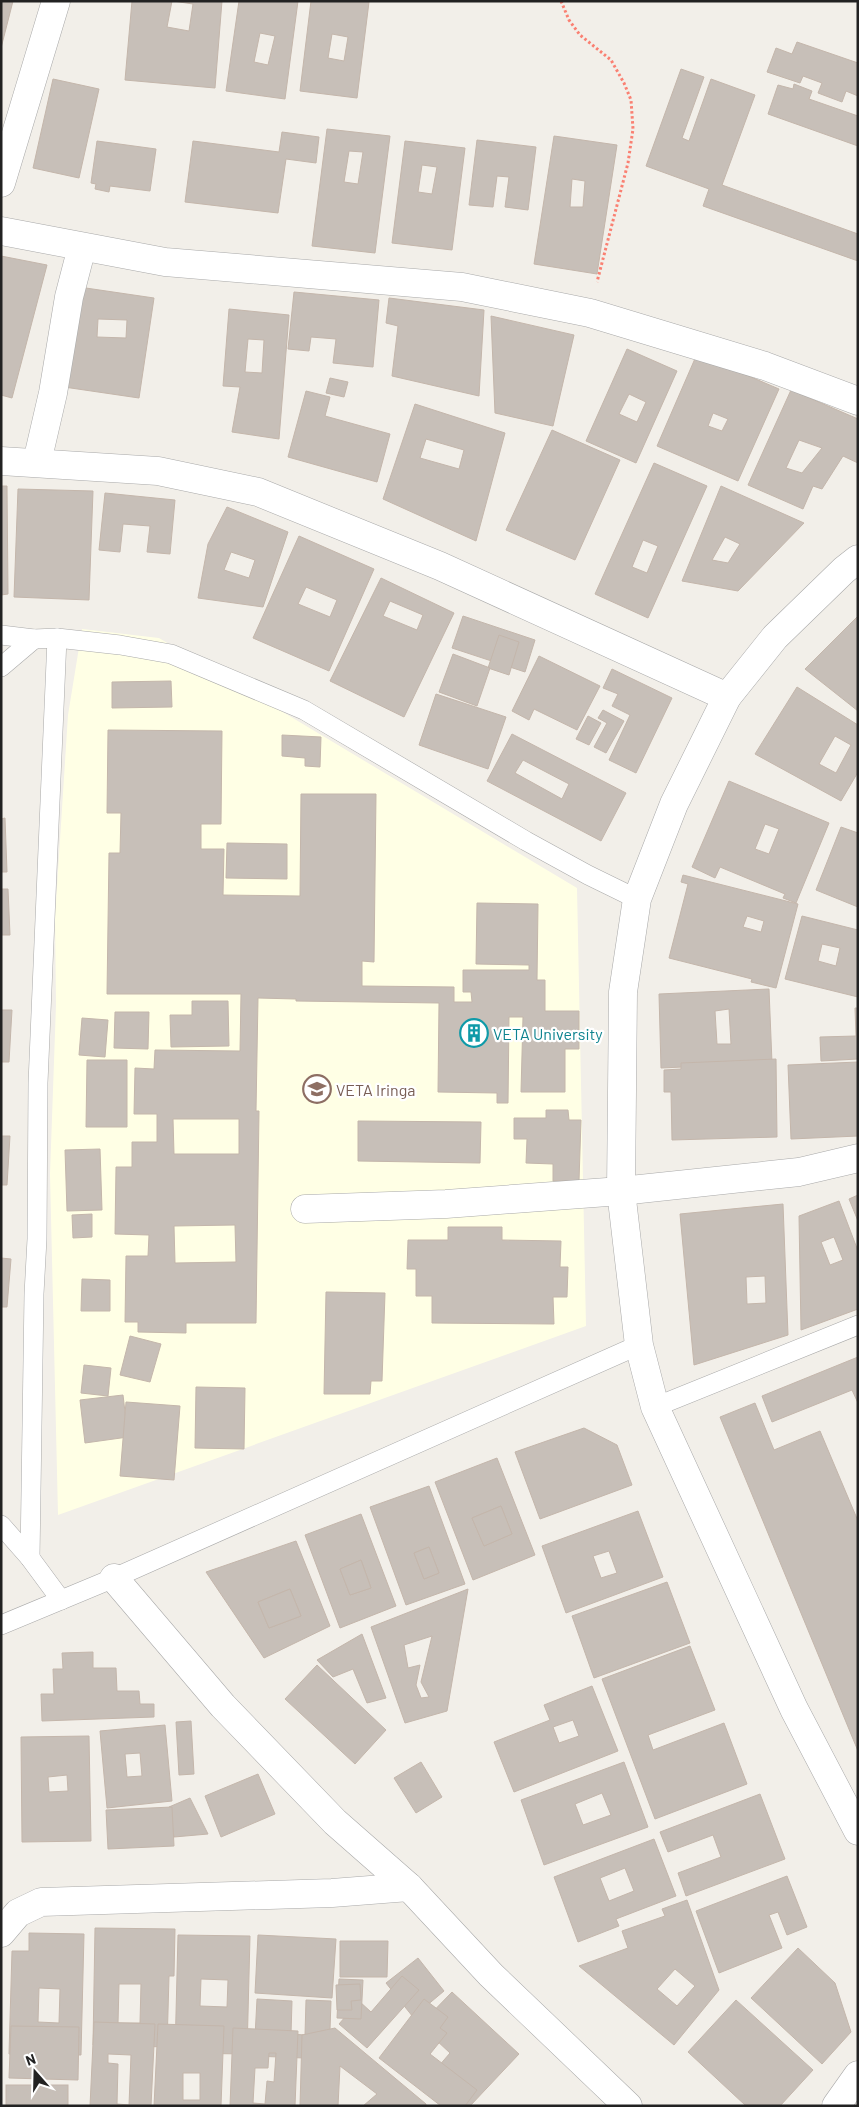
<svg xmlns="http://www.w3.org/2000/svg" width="859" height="2107" font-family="Barlow,sans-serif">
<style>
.education{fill:#ffffe5}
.building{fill:#c7bfb8;stroke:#c4b6ab;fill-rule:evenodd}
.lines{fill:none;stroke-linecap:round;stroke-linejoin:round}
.service-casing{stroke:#a9a9a9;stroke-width:20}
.minor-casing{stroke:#a9a9a9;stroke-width:29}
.tertiary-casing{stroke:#a9a9a9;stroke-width:29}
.path{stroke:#fa8072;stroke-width:3;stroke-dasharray:2.5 2.5;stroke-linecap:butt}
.service{stroke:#fff;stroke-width:19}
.minor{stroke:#fff;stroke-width:28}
.tertiary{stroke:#fff;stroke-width:28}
.labels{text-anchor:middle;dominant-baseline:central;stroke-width:4.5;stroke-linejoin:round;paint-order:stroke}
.culture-label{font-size:16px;fill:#0d838f;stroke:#fff;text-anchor:start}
.education-label{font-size:16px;fill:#785e54;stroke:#fff;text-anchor:start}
</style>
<rect width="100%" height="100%" fill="#f2efe9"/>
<path class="education" d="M82 629 159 638 577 888 586 1326 58 1515 50 1174 56 1005 55 918 68 715Z"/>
<g class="building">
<path d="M1 1H13L1 48Z"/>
<path d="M132 1H172L167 27 189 31 193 4 173 1H222L215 88 125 80Z"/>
<path d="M239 1H298L285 99 226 91ZM260 33 275 36 268 65 254 62Z"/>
<path d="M311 1 369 2 357 98 300 91ZM332 34 348 37 344 61 328 58Z"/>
<path d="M797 42 858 63V96L846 91 842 102 818 93 822 83 803 76 800 83 767 72 776 48 792 54Z"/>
<path d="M681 69 704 77 682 138 689 141 711 79 755 95 722 185 858 234V261L703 206 709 189 646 166Z"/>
<path d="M53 79 99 89 79 178 33 168Z"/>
<path d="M794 84 812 91 809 99 858 116V146L768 114 778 85 793 89Z"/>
<path d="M327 129 390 136 375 253 312 246ZM349 151 363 152 358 184 344 182Z"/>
<path d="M282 132 319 137 316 163 286 159 278 213 185 202 193 141 279 152Z"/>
<path d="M554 136 617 145 597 274 534 264ZM572 179 585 181 583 207H570Z"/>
<path d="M477 140 536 147 528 210 505 207 509 177 497 176 493 207 469 205Z"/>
<path d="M97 141 156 149 150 191 110 186 109 192 95 189 96 184 91 183Z"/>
<path d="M405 141 465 148 452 250 392 243ZM422 165 437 167 432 194 418 192Z"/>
<path d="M1 256 47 265 12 398 1 395Z"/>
<path d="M79 287 154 298 139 398 64 387ZM98 319 127 320 126 338 97 337Z"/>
<path d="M294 292 379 300 373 367 333 363 336 339 311 337 309 351 288 349Z"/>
<path d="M389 298 484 310 479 396 392 376 398 326 386 323Z"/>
<path d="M229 309 289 315 279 439 232 432 240 387 223 386ZM248 339 264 340 262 373 245 372Z"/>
<path d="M491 316 574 335 553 426 495 413Z"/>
<path d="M627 349 677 371 636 463 586 441ZM629 394 646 402 637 422 619 414Z"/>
<path d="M697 354 779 389 738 481 657 446ZM713 413 728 419 722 431 708 426Z"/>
<path d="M330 378 348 382 344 397 326 393Z"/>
<path d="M791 390 858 419V463L843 456 822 489 813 486 803 509 748 485ZM799 440 822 448 802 473 786 468Z"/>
<path d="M306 391 330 397 325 416 390 434 377 482 288 457Z"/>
<path d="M415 404 505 433 476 541 383 499ZM426 439 464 450 459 469 420 458Z"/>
<path d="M552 430 620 460 575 560 506 530Z"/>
<path d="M654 463 707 486 648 618 595 594ZM643 540 658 546 647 573 632 567Z"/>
<path d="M1 486H7L8 594 1 595Z"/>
<path d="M721 486 804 523 738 591 682 581ZM725 537 740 544 728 563 712 560Z"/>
<path d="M18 489 93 491 89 600 14 597Z"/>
<path d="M105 493 175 500 170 554 147 552 150 526 123 524 120 552 99 550Z"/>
<path d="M227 507 288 532 263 607 198 598 208 544ZM231 552 255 560 249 578 224 570Z"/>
<path d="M299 536 374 569 329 671 253 638ZM306 587 337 600 330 617 298 604Z"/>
<path d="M381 578 454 613 404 717 330 681ZM390 601 423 615 417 630 383 616Z"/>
<path d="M463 616 535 640 525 672 452 648Z"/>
<path d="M858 616V711L805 669Z"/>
<path d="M499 635 519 642 509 675 488 668Z"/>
<path d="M453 654 490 668 477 706 439 692Z"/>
<path d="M539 656 600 686 577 730 534 709 529 720 512 711Z"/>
<path d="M612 669 672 698 636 773 609 760 630 715 612 706 618 694 603 688Z"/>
<path d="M171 681 172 707 112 708V682Z"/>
<path d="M797 687 858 725V772L841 801 755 754ZM835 736 851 745 836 773 819 764Z"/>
<path d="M436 694 506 717 488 769 419 745Z"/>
<path d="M603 710 624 721 606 753 594 747 607 723 598 718Z"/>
<path d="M588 716 601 723 589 745 576 739Z"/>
<path d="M108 730 222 731 221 824H201V849H224L223 895 300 896 301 794H376L374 962 362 961V986L454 987V1002H472L471 992H463V970H529V965L476 964 477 903 538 904 537 980H545V1011H579V1049H565V1092H521L523 1017H509L508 1103H497V1093L438 1092 439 1003 296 1001V999L258 998 256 1111H259L256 1323H186V1333L138 1332V1322H125L126 1256H148L149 1235 115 1234 116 1167H132V1142H157V1114H134L135 1068 154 1069 155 1050 240 1051 241 994H107L109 853H120L121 813H107ZM173 1119H239V1154H174ZM235 1225 236 1262 175 1263 174 1226Z"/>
<path d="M512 734 626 793 601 841 487 781ZM523 760 569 784 562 799 515 773Z"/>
<path d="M282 735 321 737 320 767 305 766V758L282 756Z"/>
<path d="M729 781 829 823 796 903 783 898 785 894 720 867 715 878 692 867ZM765 824 779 829 769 854 755 849Z"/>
<path d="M5 818 7 872H1V819Z"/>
<path d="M841 827 858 833V907L816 890Z"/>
<path d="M227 843 287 844V879L226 878Z"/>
<path d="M683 875 798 904 776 988 751 982 752 979 669 958 688 884 681 882ZM747 916 764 921 761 932 743 927Z"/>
<path d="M1 889H8L10 935H1Z"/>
<path d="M802 916 858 930V997L785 979ZM822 944 840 948 836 966 818 961Z"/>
<path d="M769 989 772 1063 661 1068 659 994ZM729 1009 731 1044H717L715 1011Z"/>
<path d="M192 1001H228L229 1046 171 1047 170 1015H192Z"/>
<path d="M855 1008H858V1059L821 1061 820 1037 856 1036Z"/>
<path d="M1 1010H12L9 1062H1Z"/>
<path d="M115 1012H149L148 1049 114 1048Z"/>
<path d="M82 1018 108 1020 105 1057 79 1055Z"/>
<path d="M776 1059 777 1137 672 1140 671 1092H664V1070L681 1069V1063Z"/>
<path d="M87 1060H127V1127H86Z"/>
<path d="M858 1062V1136L791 1139 788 1065Z"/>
<path d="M546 1110H568L569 1120H581L579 1181H553V1164L526 1163 527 1139H514V1118H546Z"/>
<path d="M358 1121 481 1122 480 1163 358 1161Z"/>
<path d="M1 1136H10L7 1185H1Z"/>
<path d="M100 1149 102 1210 67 1211 65 1150Z"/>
<path d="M858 1195V1221L849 1199Z"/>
<path d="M839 1201 858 1251V1309L801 1330 799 1216ZM834 1237 843 1260 830 1265 821 1242Z"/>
<path d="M783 1204 788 1335 694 1365 680 1214ZM765 1276 766 1303 747 1304 746 1277Z"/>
<path d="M92 1214V1237L73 1238 72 1215Z"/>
<path d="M448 1227H502V1240L561 1241 560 1267H568L567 1297H553L554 1324 432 1323V1296H416V1269H407L408 1240H448Z"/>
<path d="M1 1258 11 1259 7 1307H1Z"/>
<path d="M82 1279 110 1280V1311H81Z"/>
<path d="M326 1292 385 1293 382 1381H371L370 1394H324Z"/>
<path d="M130 1336 161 1344 150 1382 120 1375Z"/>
<path d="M858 1357V1403L852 1390 772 1422 762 1396Z"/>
<path d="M84 1365 111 1368 108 1396 81 1393Z"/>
<path d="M196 1387 245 1388 244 1449 195 1448Z"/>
<path d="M123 1395 128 1437 85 1443 80 1400Z"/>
<path d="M126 1402 180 1406 174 1480 120 1476Z"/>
<path d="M755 1403 774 1450 820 1431 858 1521V1751L720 1417Z"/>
<path d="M584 1428 617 1445 632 1485 540 1519 515 1452Z"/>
<path d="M497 1458 535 1555 473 1580 435 1482ZM501 1506 512 1534 484 1546 472 1518Z"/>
<path d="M429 1486 465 1584 406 1605 370 1507ZM429 1547 439 1573 424 1579 414 1553Z"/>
<path d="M501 1506 512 1534 484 1546 472 1518Z"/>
<path d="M638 1511 663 1577 566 1613 542 1546ZM609 1551 617 1573 601 1578 593 1556Z"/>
<path d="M361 1514 396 1606 340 1628 305 1535ZM361 1560 371 1588 350 1595 340 1569Z"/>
<path d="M296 1541 330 1626 264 1658 206 1572ZM290 1589 301 1616 269 1628 258 1602Z"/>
<path d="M429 1547 439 1573 424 1579 414 1553Z"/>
<path d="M361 1560 371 1588 350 1595 340 1569Z"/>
<path d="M667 1582 690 1643 594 1678 572 1616Z"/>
<path d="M290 1589 301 1616 269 1628 258 1602Z"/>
<path d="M468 1589 447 1711 405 1723 371 1627ZM432 1636 421 1682 429 1697 421 1698 416 1685 420 1665 408 1668 404 1645Z"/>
<path d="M362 1634 386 1698 367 1703 353 1669 333 1677 317 1660Z"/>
<path d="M690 1646 715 1710 648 1735 653 1750 724 1723 747 1784 655 1819 602 1679Z"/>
<path d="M93 1652V1668H116L117 1691H139L140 1704H154V1717L42 1721 41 1694H54L53 1669H63L62 1653Z"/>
<path d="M317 1665 386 1730 355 1764 285 1699Z"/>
<path d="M592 1686 618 1751 514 1792 494 1742 550 1720 544 1705ZM573 1720 579 1736 559 1743 553 1727Z"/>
<path d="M191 1721 194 1774 179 1775 176 1722Z"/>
<path d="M165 1725 172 1801 107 1808 100 1731ZM140 1753 142 1776 127 1777 125 1754Z"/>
<path d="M89 1736 91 1841 22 1842 21 1737ZM67 1775 68 1791 49 1792 48 1777Z"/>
<path d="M421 1762 442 1797 416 1813 394 1778Z"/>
<path d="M624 1762 648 1827 544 1865 521 1800ZM602 1793 611 1815 583 1825 575 1804Z"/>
<path d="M258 1774 275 1814 221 1837 205 1796Z"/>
<path d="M760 1794 785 1859 686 1896 678 1873 721 1857 713 1835 668 1852 660 1832Z"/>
<path d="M190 1798 208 1834 174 1837 169 1807Z"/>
<path d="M172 1807 174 1846 108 1849 106 1810Z"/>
<path d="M654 1839 676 1896 616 1919 619 1926 578 1942 554 1877ZM625 1868 634 1891 609 1901 600 1878Z"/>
<path d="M787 1876 807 1927 787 1935 778 1912 769 1915 782 1948 719 1973 696 1911Z"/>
<path d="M687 1900 719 1990 674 2045 579 1966 628 1948 622 1931 665 1916 662 1909ZM675 1969 695 1986 677 2006 657 1989Z"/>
<path d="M95 1928 175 1929 174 1976H169L167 2047 93 2045ZM119 1984H141L140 2023H118Z"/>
<path d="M29 1933 84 1934 81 2055 9 2054 12 1951H29ZM39 1988 60 1989 59 2023 38 2022Z"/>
<path d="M178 1935 250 1936 247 2054 175 2053ZM201 1979 228 1980 227 2007 200 2006Z"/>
<path d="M258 1935 336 1939 332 1998 255 1993Z"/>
<path d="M340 1941H388L387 1977H340Z"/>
<path d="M798 1948 835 1983 851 2032 822 2064 751 1998Z"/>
<path d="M418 1958 444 1991 413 2017 386 1983Z"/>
<path d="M402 1976 419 1990 367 2048 339 2024 359 2001 371 2012Z"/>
<path d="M339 1979 363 1980 361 2019 337 2018Z"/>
<path d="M360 1984 361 2000 351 2001 352 2010H337L336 1985Z"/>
<path d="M452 1992 519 2054 470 2106H465L454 2095 448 2101 433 2086 438 2080 432 2074 450 2053 420 2025Z"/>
<path d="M257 1999 292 2001 291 2034 305 2035 306 2000 331 2001 329 2059 254 2056Z"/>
<path d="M424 1999 448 2017 440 2028 447 2033 430 2054 477 2090 465 2106H441L379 2058Z"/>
<path d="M736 2000 813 2070 780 2106 745 2105 688 2052Z"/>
<path d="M94 2022 155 2024 151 2106H90ZM108 2054 131 2055 129 2105 117 2104 118 2064 108 2063Z"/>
<path d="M158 2024 224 2026 221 2106H154ZM183 2073H200V2100H183Z"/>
<path d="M11 2026 79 2027 78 2080 9 2078Z"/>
<path d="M233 2028 298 2031 295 2106H230ZM269 2053H276L274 2082 267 2081 265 2104 253 2103 255 2068H268Z"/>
<path d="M335 2028 426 2104V2106H363L377 2094 340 2066 338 2106H300L302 2035Z"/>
<rect x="6" y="2085" width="62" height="21"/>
</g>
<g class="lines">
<defs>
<g id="service">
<path d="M1 635 34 639 57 638 120 645 171 654 304 710 526 841 588 875 637 899"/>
<path d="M1 667 34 639"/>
<path d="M655 1407 858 1325"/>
<path d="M1 1525 30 1558 61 1600"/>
<path d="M30 1558 34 1294 37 1239 38 1083 57 638"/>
<path d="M1 1625 114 1578 639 1345"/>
</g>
<g id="minor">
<path d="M1 183 56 1"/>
<path d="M1 231 165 262 462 287 590 313 765 366 858 401"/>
<path d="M1 461 158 471 258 492 440 566 727 697"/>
<path d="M37 462 53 393 69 297 82 247"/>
<path d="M305 1209 446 1204 621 1191 799 1172 858 1158"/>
<path d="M114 1578 223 1706 335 1822 409 1887 491 1975 628 2106"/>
<path d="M1 1933 18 1913 41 1902 332 1893 409 1887"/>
<path d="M836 2106 858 2075"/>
</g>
<path id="tertiary" d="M858 559 844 570 775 637 727 697 674 804 637 899 623 992 621 1191 639 1345 655 1407 794 1709 858 1831"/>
</defs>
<use href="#service" class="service-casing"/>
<use href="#minor" class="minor-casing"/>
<use href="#tertiary" class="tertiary-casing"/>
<path class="path" d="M561 1 569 20 580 35 611 60 624 83 631 100 633 129 628 163 597 282"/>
<use href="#service" class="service"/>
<use href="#minor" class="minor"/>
<use href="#tertiary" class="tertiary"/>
</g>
<defs>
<symbol id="building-ring" viewBox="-11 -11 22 22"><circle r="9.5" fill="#fff" stroke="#0f9aa8" stroke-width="1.5"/><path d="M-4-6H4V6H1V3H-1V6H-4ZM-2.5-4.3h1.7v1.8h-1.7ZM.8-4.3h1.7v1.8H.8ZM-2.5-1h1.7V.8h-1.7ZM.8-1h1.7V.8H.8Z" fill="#0f9aa8"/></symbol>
<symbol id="school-ring" viewBox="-11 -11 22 22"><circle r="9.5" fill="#fff" stroke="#8d6e63" stroke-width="1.5"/><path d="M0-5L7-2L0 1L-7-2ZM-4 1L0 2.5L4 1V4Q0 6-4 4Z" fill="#8d6e63"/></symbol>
</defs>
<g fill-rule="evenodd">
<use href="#building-ring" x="458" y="1017" width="32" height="32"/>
<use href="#school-ring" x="301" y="1073" width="32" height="32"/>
</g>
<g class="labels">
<g class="culture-label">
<text x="493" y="1033">VETA University</text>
</g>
<g class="education-label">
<text x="336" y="1089">VETA Iringa</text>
</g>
</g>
<rect width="859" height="2107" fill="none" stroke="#222222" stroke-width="5"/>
<g transform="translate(35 2072) rotate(340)" stroke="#ffffff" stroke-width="4" paint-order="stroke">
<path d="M0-4L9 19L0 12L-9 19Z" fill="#222222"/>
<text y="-8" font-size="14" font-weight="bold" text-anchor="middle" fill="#222222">N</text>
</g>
</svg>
